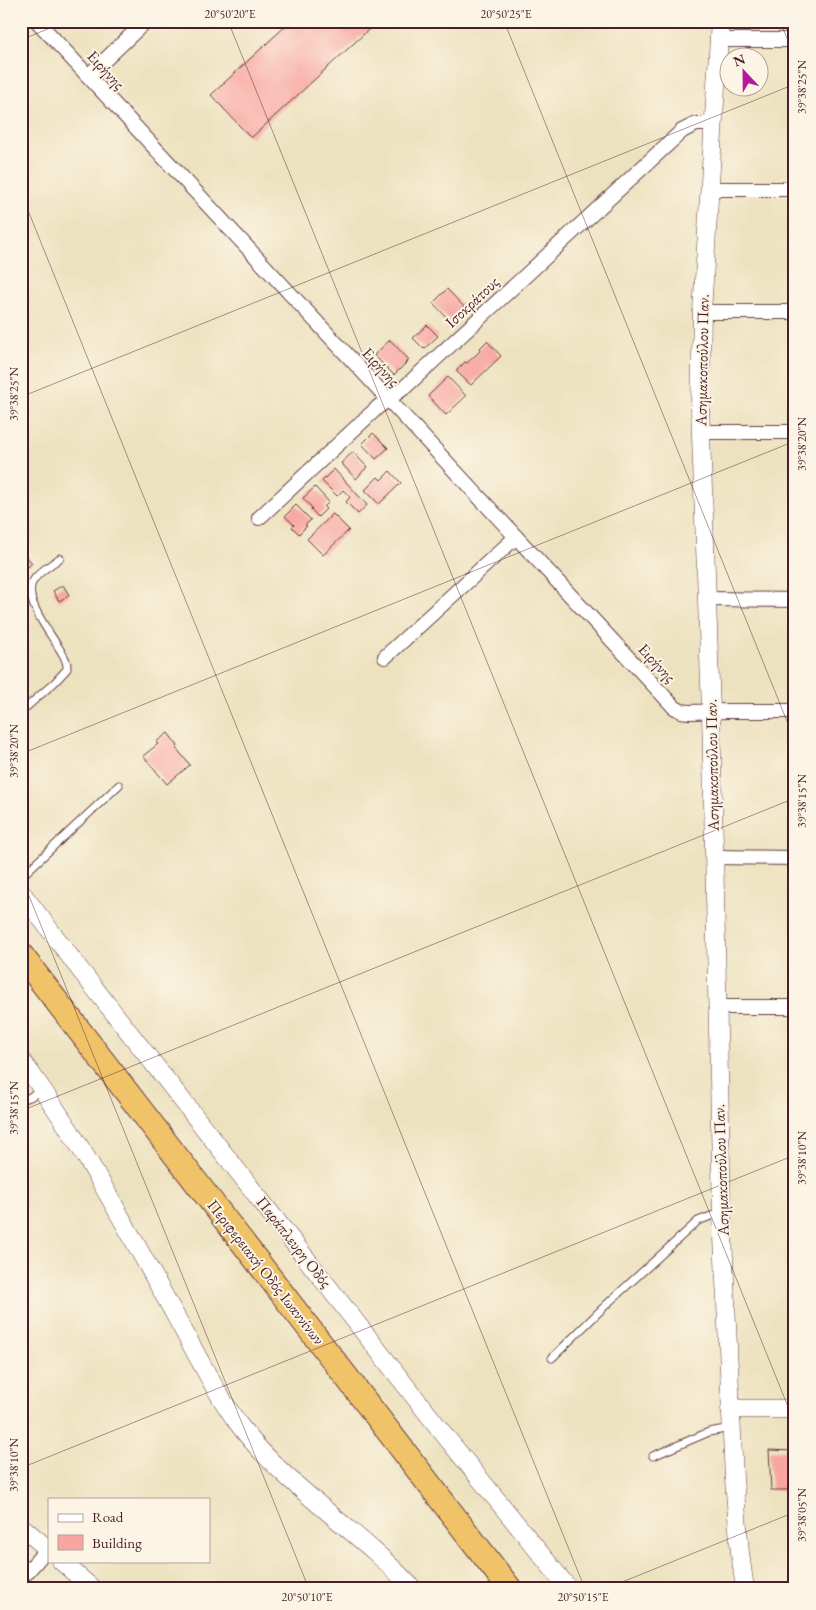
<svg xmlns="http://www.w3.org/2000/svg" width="816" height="1610" font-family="'EB Garamond',serif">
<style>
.building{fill:#f7a6a0}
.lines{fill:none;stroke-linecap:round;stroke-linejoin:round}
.service-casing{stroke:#623c41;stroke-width:9}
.minor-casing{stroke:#623c41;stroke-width:16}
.tertiary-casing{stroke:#623c41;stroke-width:19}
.trunk-casing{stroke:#623c41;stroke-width:26}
.service{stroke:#fff;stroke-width:7}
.minor{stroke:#fff;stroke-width:14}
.tertiary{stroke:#fff;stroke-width:18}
.trunk{stroke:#f1c369;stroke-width:24}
.ticks{fill:none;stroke:#4a1f2b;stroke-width:1;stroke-opacity:0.45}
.labels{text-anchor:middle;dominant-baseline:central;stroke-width:4;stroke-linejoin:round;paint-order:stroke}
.street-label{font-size:16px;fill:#4a1f2b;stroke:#fcf5e5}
.neatline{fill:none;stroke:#4a1f2b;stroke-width:2}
.ticks-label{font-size:12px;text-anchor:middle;fill:#4a1f2b}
</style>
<rect width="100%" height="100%" fill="#fcf5e5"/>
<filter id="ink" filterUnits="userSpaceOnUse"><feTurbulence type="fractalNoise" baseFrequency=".02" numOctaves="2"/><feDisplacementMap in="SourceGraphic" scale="10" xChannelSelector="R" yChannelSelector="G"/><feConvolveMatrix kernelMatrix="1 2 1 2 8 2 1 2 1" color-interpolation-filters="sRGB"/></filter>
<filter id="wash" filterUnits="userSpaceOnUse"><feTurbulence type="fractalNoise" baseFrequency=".0096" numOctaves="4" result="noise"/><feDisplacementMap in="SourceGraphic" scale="20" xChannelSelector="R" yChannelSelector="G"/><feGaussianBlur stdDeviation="1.12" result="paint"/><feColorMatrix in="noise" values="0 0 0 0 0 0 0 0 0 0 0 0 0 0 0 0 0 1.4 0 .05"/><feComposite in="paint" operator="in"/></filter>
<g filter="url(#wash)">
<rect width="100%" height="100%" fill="#ede2c0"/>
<g id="blocks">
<g class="building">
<path d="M291 21H378L251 138 211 95Z"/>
<path d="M447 289 467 310 452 323 433 303Z"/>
<path d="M427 325 438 336 424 349 413 338Z"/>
<path d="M390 340 409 360 394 375 374 355Z"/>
<path d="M487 341 501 356 471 385 456 371 465 362 467 363 480 351 479 349Z"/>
<path d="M448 377 466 396 446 415 428 396Z"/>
<path d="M373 433 388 448 376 459 362 444Z"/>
<path d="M353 452 367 467 356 479 341 463Z"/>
<path d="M334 469 367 505 358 514 346 502 350 497 343 490 337 496 322 481Z"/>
<path d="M390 471 401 483 379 504 365 490 378 477 381 480Z"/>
<path d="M315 487 329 502 324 507 326 509 318 517 311 509 312 508 303 498Z"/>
<path d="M296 505 311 520 305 525 307 526 299 534 292 527 294 525 285 516Z"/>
<path d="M333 514 349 530 323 555 307 539Z"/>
<path d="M26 556 32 563 28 567 21 560Z"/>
<path d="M63 585 69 595 59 601 53 591Z"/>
<path d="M168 733 178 746 176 748 190 765 167 784 143 756 158 744 156 742Z"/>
<path d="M769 1450 795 1451V1514H793L791 1490H771Z"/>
</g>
</g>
</g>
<g filter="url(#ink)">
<use href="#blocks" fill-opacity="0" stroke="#623c41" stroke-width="1"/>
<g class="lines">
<defs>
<g id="service">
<path d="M21 712 55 682 67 669C68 661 63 655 59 648 50 633 22 598 33 581 39 571 51 565 60 558"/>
<path d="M21 877 119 785"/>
<path d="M21 1100 30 1097 42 1089"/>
<path d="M552 1358 608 1303 698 1221 711 1216 722 1214"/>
<path d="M653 1456 709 1432 731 1428"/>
</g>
<g id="minor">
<path d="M37 21 674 707 681 711 689 712 729 711H795"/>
<path d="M718 40H795"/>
<path d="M88 76 146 21"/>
<path d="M709 189H795"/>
<path d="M702 312H795"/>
<path d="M701 432H795"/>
<path d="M259 518 378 407 405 387 682 131 696 124H713"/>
<path d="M707 599 795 600"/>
<path d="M385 657 516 537"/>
<path d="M713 857 795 858"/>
<path d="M717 1007H795"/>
<path d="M21 1579 47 1549"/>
</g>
<g id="tertiary">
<path d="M720 21 702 312 700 407 711 711 722 1214 734 1479 740 1553 745 1589"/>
<path d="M21 892 81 971 442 1432 569 1589"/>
<path d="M21 1060C81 1139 127 1229 175 1315 196 1353 215 1392 240 1426 287 1488 360 1531 413 1589"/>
<path d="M730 1409H795"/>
<path d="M21 1526 49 1550"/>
<path d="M61 1561 93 1589"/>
</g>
<path id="trunk" d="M21 955 510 1589"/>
</defs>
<use href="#service" class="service-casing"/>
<use href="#minor" class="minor-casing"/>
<use href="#tertiary" class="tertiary-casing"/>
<use href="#trunk" class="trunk-casing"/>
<use href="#service" class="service"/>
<use href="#minor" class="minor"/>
<use href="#tertiary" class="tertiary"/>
<use href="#trunk" class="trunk"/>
</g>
</g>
<path class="ticks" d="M228 21 795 1424M504 21 795 741M780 21 795 58M21 40 67 21M21 193 585 1589M21 397 795 84M21 754 795 441M21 876 309 1589M21 1111 795 798M21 1468 795 1155M21 1559 33 1589M605 1589 795 1512"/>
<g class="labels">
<g class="street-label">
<text transform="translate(106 70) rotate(47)">Ειρήνης</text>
<text transform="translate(472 302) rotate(-43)">Ισοκράτους</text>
<text transform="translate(702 360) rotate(-89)">Ασημακοπούλου Παν.</text>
<text transform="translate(381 367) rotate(47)">Ειρήνης</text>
<text transform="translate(657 663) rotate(47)">Ειρήνης</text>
<text transform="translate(712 765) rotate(-91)">Ασημακοπούλου Παν.</text>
<text transform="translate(721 1170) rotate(-92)">Ασημακοπούλου Παν.</text>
<text transform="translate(294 1242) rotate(52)">Παράπλευρη Οδός</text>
<text transform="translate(266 1272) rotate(52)">Περιφερειακή Οδός Ιωαννίνων</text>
</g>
</g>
<rect width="816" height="1610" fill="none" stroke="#fcf5e5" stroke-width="55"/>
<rect x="48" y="1498" width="162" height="65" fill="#fcf5e5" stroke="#b59f9b"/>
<rect x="58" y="1514" width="25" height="8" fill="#ffffff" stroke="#b59f9b"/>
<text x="92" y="1522" font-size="15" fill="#4a1f2b">Road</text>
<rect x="58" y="1535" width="25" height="15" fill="#f7a6a0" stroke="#b59f9b"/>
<text x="92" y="1548" font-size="15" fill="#4a1f2b">Building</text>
<g transform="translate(744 72) rotate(338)"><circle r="24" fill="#fcf5e5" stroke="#b59f9b"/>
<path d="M0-4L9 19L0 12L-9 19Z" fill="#b5179e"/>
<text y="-8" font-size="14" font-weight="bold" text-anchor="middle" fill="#4a1f2b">N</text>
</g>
<rect x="28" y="28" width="760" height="1554" class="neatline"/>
<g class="ticks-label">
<text x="230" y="18">20°50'20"E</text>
<text x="506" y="18">20°50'25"E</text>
<text transform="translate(802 87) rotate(-90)" y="4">39°38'25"N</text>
<text transform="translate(14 394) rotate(-90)" y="4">39°38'25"N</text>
<text transform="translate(802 444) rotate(-90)" y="4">39°38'20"N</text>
<text transform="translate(14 751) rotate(-90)" y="4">39°38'20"N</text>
<text transform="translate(802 801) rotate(-90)" y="4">39°38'15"N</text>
<text transform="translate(14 1108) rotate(-90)" y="4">39°38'15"N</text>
<text transform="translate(802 1158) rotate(-90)" y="4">39°38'10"N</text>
<text transform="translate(14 1465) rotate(-90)" y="4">39°38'10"N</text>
<text transform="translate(802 1515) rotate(-90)" y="4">39°38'05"N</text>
<text x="307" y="1601">20°50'10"E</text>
<text x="583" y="1601">20°50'15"E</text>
</g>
</svg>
